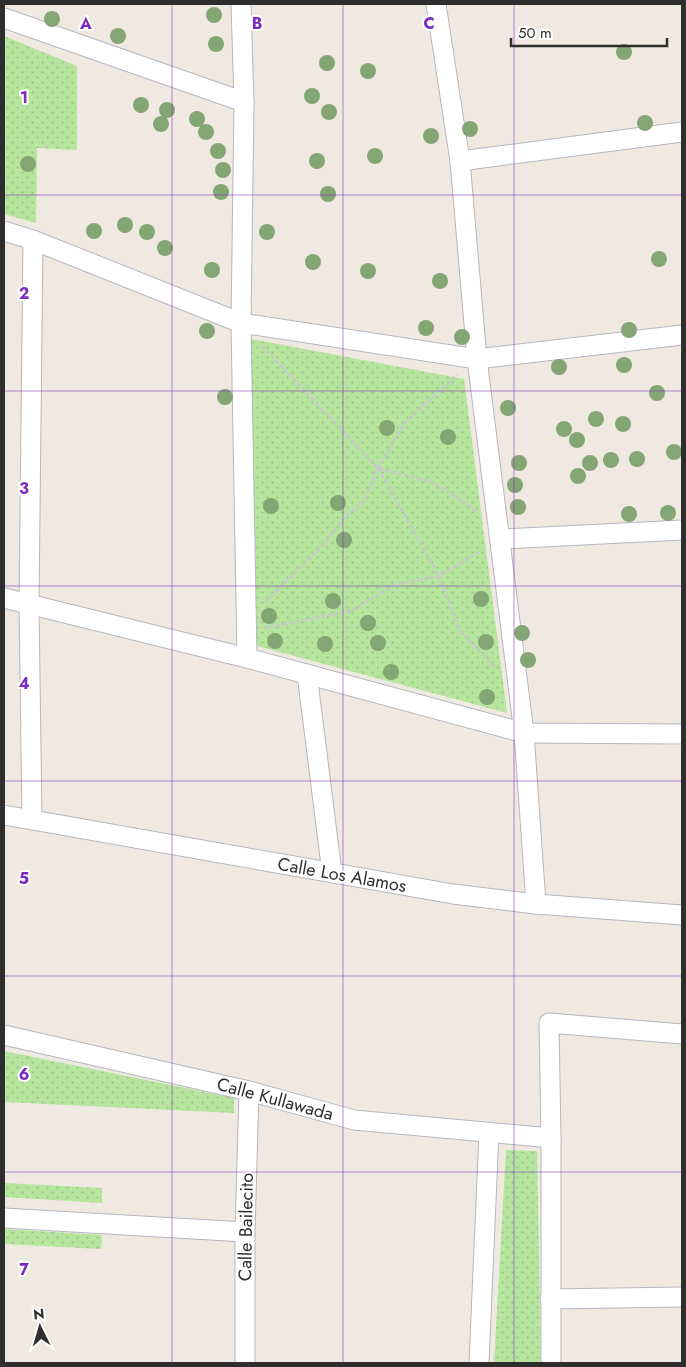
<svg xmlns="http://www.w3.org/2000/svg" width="686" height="1367" font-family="Jost,sans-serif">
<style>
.green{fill:url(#green-dots)}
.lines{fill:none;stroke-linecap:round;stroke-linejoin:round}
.street-casing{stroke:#b4b7c1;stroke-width:21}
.path{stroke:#c9c9c9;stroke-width:3;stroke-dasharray:4 2.5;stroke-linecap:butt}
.street{stroke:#fff;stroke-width:19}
.tree{fill:#84a574}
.grid{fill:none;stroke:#7b2cbf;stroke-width:1;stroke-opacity:0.55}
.labels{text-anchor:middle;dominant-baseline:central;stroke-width:4;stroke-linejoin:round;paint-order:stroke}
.street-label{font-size:18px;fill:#2e2e2e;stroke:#fff}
.grid-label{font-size:16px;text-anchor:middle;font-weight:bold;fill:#7b2cbf;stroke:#fff;stroke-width:4;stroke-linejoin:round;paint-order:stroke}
</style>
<defs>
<pattern id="green-dots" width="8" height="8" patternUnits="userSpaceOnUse" patternTransform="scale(1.25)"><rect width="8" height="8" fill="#b6e59e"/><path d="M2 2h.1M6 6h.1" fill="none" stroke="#9dc588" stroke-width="1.8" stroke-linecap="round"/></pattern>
</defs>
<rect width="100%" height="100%" fill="#efe9e1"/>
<g class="green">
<path d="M4 36 77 66V150L37 148 36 223 4 214Z"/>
<path d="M251 339 464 379 507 713 257 646Z"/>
<path d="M4 1051 234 1098V1113L4 1102Z"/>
<path d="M506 1150 537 1151 541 1363H494Z"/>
<path d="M4 1183 102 1188V1203L4 1197Z"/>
<path d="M4 1229 102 1235 101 1249 4 1244Z"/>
</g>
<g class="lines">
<defs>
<g id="street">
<path d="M241 4 244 102 241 323 247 658"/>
<path d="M436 4 460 161 477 359 524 733 536 904"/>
<path d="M4 18 244 102"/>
<path d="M460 161 682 132"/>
<path d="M4 231 33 240 241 323 477 359 682 335"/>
<path d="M501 539 682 530"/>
<path d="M4 598 247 658 524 733 682 734"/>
<path d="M307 674 332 873"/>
<path d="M4 815 453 894 536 904 682 915"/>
<path d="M32 820 29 605 33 240"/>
<path d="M4 1035 249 1091 354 1120 551 1138"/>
<path d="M4 1218 245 1232"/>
<path d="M550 1299 682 1297"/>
<path d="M245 1363V1232L249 1091"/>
<path d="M479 1363 489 1132"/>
<path d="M551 1363V1138L549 1023 682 1034"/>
</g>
</defs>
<use href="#street" class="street-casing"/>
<g class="path">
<path d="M262 346 378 468 439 576 459 629 496 669"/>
<path d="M379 468 434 483 477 511"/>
<path d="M266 601 322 546 343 519 364 501 378 468 406 422 457 375"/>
<path d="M264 628 351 611 397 584 439 576 481 551"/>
</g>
<use href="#street" class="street"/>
</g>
<g class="tree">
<circle cx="214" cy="15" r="8"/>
<circle cx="52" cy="19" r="8"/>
<circle cx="118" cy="36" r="8"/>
<circle cx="216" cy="44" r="8"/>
<circle cx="624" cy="52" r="8"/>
<circle cx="327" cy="63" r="8"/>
<circle cx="368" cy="71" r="8"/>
<circle cx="312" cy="96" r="8"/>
<circle cx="141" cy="105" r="8"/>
<circle cx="167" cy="110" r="8"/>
<circle cx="329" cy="112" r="8"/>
<circle cx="197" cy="119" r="8"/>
<circle cx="645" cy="123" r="8"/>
<circle cx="161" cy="124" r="8"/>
<circle cx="470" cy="129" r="8"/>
<circle cx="206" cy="132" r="8"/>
<circle cx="431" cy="136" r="8"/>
<circle cx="218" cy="151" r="8"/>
<circle cx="375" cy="156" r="8"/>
<circle cx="317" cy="161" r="8"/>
<circle cx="28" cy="164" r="8"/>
<circle cx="223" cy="170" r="8"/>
<circle cx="221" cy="192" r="8"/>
<circle cx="328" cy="194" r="8"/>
<circle cx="125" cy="225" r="8"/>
<circle cx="94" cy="231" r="8"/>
<circle cx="147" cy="232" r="8"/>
<circle cx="267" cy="232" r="8"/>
<circle cx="165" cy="248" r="8"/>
<circle cx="659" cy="259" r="8"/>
<circle cx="313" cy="262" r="8"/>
<circle cx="212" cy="270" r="8"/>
<circle cx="368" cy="271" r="8"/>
<circle cx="440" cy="281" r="8"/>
<circle cx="426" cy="328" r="8"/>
<circle cx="629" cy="330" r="8"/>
<circle cx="207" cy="331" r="8"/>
<circle cx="462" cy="337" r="8"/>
<circle cx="624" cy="365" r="8"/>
<circle cx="559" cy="367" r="8"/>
<circle cx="657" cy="393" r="8"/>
<circle cx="225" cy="397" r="8"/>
<circle cx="508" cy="408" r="8"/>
<circle cx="596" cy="419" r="8"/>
<circle cx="623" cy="424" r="8"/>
<circle cx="387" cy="428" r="8"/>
<circle cx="564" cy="429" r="8"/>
<circle cx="448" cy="437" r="8"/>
<circle cx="577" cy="440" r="8"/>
<circle cx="674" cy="452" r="8"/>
<circle cx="637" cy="459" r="8"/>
<circle cx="611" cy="460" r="8"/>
<circle cx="519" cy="463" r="8"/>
<circle cx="590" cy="463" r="8"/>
<circle cx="578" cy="476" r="8"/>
<circle cx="515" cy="485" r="8"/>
<circle cx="338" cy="503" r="8"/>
<circle cx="271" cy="506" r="8"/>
<circle cx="518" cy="507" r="8"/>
<circle cx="668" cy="513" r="8"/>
<circle cx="629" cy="514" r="8"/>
<circle cx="344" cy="540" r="8"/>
<circle cx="481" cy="599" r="8"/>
<circle cx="333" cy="601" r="8"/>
<circle cx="269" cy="616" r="8"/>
<circle cx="368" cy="623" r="8"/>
<circle cx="522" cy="633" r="8"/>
<circle cx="275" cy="641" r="8"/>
<circle cx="486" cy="642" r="8"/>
<circle cx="378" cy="643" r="8"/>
<circle cx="325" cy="644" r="8"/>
<circle cx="528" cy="660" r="8"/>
<circle cx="391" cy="672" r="8"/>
<circle cx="487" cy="697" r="8"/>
</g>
<path class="grid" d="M172 4V1363M343 4V1363M514 4V1363M4 195H682M4 391H682M4 586H682M4 781H682M4 976H682M4 1172H682"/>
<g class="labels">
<g class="street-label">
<text transform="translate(342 875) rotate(10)">Calle Los Alamos</text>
<text transform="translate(275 1099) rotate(15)">Calle Kullawada</text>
<text transform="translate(246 1227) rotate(-89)">Calle Bailecito</text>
</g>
</g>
<g class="grid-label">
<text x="86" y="29">A</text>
<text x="257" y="29">B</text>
<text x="429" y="29">C</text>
<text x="24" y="103">1</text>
<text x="24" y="299">2</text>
<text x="24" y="494">3</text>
<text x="24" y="689">4</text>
<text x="24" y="884">5</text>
<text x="24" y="1080">6</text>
<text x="24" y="1275">7</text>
</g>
<rect width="686" height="1367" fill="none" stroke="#2e2e2e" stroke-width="10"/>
<g transform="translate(40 1327) rotate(355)" stroke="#ffffff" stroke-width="4" paint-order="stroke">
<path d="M0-4L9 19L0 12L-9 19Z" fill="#2e2e2e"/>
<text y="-8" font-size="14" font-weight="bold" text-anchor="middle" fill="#2e2e2e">N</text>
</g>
<path d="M511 38v8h156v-8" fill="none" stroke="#2e2e2e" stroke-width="2.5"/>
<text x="518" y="38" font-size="15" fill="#2e2e2e" stroke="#ffffff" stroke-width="4" paint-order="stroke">50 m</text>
</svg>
